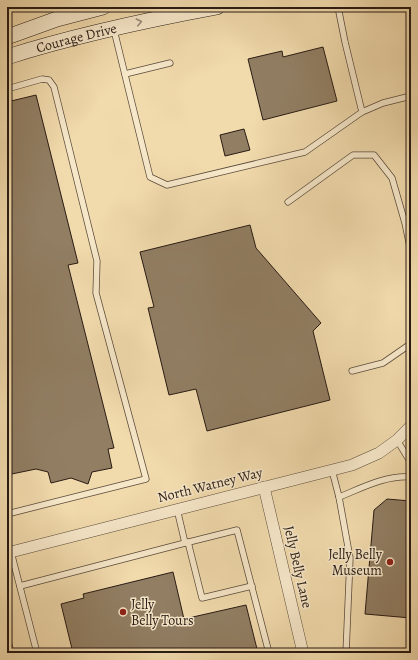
<svg xmlns="http://www.w3.org/2000/svg" width="418" height="660" font-family="Alegreya,serif">
<style>
.building{fill:#917e63;stroke:#281b14}
.lines{fill:none;stroke-linecap:round;stroke-linejoin:round}
.lane-casing{stroke:#5a4b3a;stroke-width:7}
.street-casing{stroke:#5a4b3a;stroke-width:12}
.secondary-casing{stroke:#281b14;stroke-width:16}
.lane{stroke:#f6e7c9;stroke-width:5.5}
.street{stroke:#f6e7c9;stroke-width:11}
.secondary{stroke:#f6e7c9;stroke-width:15}
.oneway{stroke:#998b78}
.poi-dot{fill:#8f2418;stroke:#f6e7c9;stroke-width:1.5}
.labels{text-anchor:middle;dominant-baseline:central;stroke-width:3;stroke-linejoin:round;paint-order:stroke}
.street-label{font-size:14px;fill:#281b14;stroke:#f6e7c9}
.poi-label{font-size:14px;fill:#281b14;stroke:#f6e7c9;text-anchor:end}
</style>
<rect width="100%" height="100%" fill="#f1daac"/>
<filter id="stains"><feTurbulence type="fractalNoise" baseFrequency=".005" numOctaves="4"/><feColorMatrix values="0 0 0 0 .2 0 0 0 0 .09 0 0 0 0 .02 0 0 0 .5 -.17"/></filter>
<radialGradient id="worn" r=".72"><stop offset=".6" stop-color="#630" stop-opacity="0"/><stop offset="1" stop-color="#630" stop-opacity=".3"/></radialGradient>
<g class="building">
<path d="M323 47 337 101 263 120 248 59 282 51 283 57Z"/>
<path d="M36 95 78 263 68 265 114 448 108 449 112 468 92 472 88 484 71 478 51 483 48 472 36 469 7 475V102Z"/>
<path d="M244 129 250 150 225 156 220 135Z"/>
<path d="M250 225 256 248 321 323 313 331 330 400 207 431 196 389 169 395 148 308 154 307 140 252Z"/>
<path d="M387 499 411 501V618L365 614 374 510Z"/>
<path d="M173 572 184 619 246 605 258 653H73L61 604 84 598 83 594Z"/>
</g>
<g class="lines">
<defs>
<g id="lane">
<path d="M7 8 9 7"/>
<path d="M114 30 150 177 167 185 305 152 362 112 345 42 338 7"/>
<path d="M125 74 170 63"/>
<path d="M7 89 42 79 49 80 54 87 97 261 96 293 146 479 7 514"/>
<path d="M362 112 383 103 411 96"/>
<path d="M288 202 353 155H374L392 178 405 223 411 252"/>
<path d="M352 371 383 363 409 345 411 341"/>
<path d="M397 440 411 463"/>
<path d="M332 470 339 497 350 558 346 653"/>
<path d="M339 497C362 488 386 475 411 477"/>
<path d="M188 542 202 598 252 586"/>
<path d="M185 543 237 530 269 653"/>
<path d="M11 552 37 653"/>
<path d="M20 586 185 543 177 509"/>
<path d="M7 636 11 653"/>
<path d="M303 652 321 653"/>
</g>
<g id="street">
<path d="M264 487 303 653"/>
<path d="M7 553 352 465 379 453 397 440 411 426"/>
</g>
<g id="secondary">
<path d="M7 37 57 19 103 7"/>
<path id="s1" d="M7 57C76 35 147 20 217 7"/>
</g>
</defs>
<use href="#lane" class="lane-casing"/>
<use href="#street" class="street-casing"/>
<use href="#secondary" class="secondary-casing"/>
<use href="#lane" class="lane"/>
<use href="#street" class="street"/>
<use href="#secondary" class="secondary"/>
</g>
<defs><path id="oneway-chevron" d="M-2-3.5L2.5 0L-2 3.5" fill="none" stroke-width="1.6" stroke-linecap="round" stroke-linejoin="round"/></defs>
<use class="oneway" href="#oneway-chevron" transform="translate(139 22) rotate(-13)"/>
<g class="poi-dot">
<circle cx="390" cy="562" r="4"/>
<circle cx="123" cy="612" r="4"/>
</g>
<g class="labels">
<g class="street-label">
<text stroke="none"><textPath href="#s1" startOffset="72">Courage Drive</textPath></text>
<text transform="translate(210 485) rotate(-14)">North Watney Way</text>
<text transform="translate(298 567) rotate(77)">Jelly Belly Lane</text>
</g>
<g class="poi-label">
<text x="382" y="554">Jelly Belly<tspan x="382" dy="16">Museum</tspan></text>
<text x="131" y="604" text-anchor="start">Jelly<tspan x="131" dy="16">Belly Tours</tspan></text>
</g>
</g>
<rect width="418" height="660" fill="none" stroke="#f1daac" stroke-width="24"/>
<rect x="8" y="8" width="402" height="644" fill="none" stroke="#281b14" stroke-width="2"/>
<rect x="12" y="12" width="394" height="636" fill="none" stroke="#281b14"/>
<rect width="100%" height="100%" filter="url(#stains)"/>
<rect width="100%" height="100%" fill="url(#worn)"/>
</svg>
